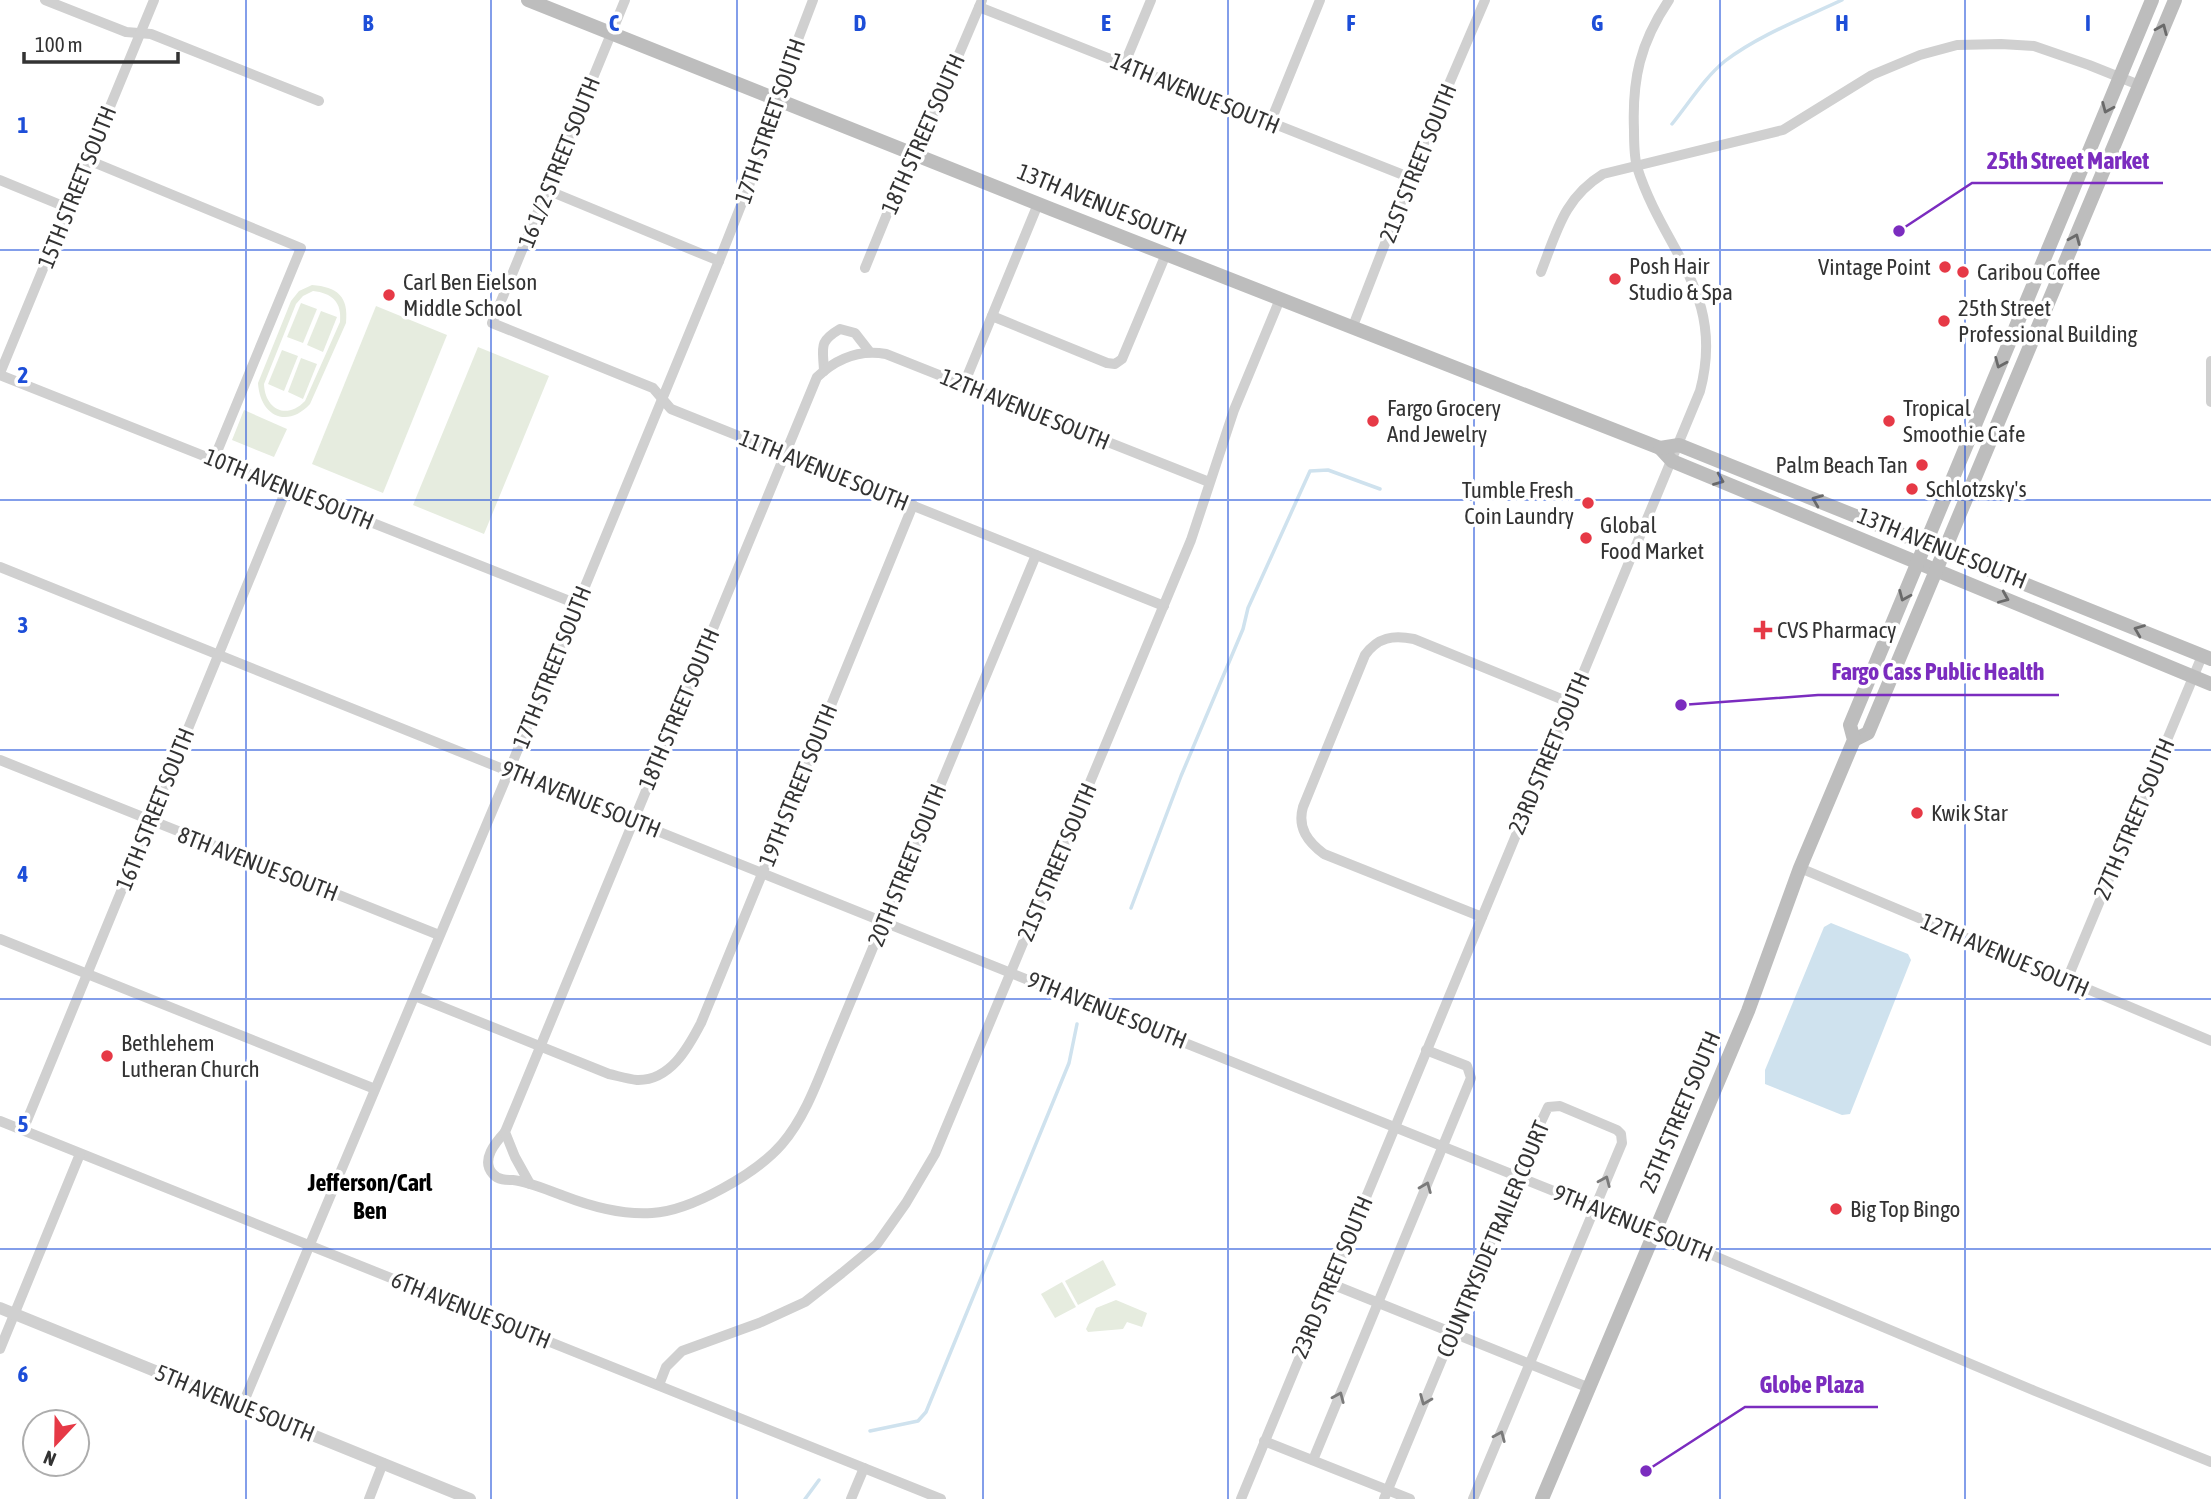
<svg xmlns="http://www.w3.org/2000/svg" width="2211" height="1499" font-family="'Asap Condensed',sans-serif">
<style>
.green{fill:#e6ecdf;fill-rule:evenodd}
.water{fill:#cfe2ee}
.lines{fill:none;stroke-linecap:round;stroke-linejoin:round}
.stream{stroke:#cfe2ee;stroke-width:3.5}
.minor{stroke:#d0d0d0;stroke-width:10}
.tertiary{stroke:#d0d0d0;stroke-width:12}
.secondary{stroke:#bdbdbd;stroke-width:14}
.oneway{stroke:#6a6a6a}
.oneway2{stroke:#7a7a7a}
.grid{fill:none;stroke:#1d4ed8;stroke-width:2;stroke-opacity:0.55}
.poi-dot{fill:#e63946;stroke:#fff;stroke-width:2.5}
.labels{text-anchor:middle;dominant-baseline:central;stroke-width:7;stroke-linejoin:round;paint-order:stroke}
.street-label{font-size:23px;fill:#333;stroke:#fff}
.poi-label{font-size:23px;fill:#333;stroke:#fff;text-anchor:start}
.neighbourhood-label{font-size:24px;font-weight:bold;fill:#000;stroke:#fff}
.grid-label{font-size:23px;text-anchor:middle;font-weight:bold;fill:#1d4ed8;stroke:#fff;stroke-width:7;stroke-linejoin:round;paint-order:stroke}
.leader{fill:none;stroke:#7b2cbf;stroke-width:2.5}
.callout-dot{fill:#7b2cbf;stroke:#fff;stroke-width:2.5}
.callout-label{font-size:24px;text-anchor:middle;font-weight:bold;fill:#7b2cbf;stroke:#fff;stroke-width:7;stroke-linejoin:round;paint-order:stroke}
</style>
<rect width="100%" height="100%" fill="#fff"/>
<g class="green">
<path d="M312 285C337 287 349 296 346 323L310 404C287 429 260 416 258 383L291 301 299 291ZM313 291C332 293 342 302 340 322L305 401C287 420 265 410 264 384L296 304 303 296Z"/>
<path d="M301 303 317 309 303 343 287 337Z"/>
<path d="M376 306 447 335 383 493 312 464Z"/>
<path d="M321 311 337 317 323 352 307 345Z"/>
<path d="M478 347 549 376 484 534 413 505Z"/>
<path d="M282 350 298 356 284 391 268 384Z"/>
<path d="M301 358 317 364 303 399 288 392Z"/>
<path d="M244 410 287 429 274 457 232 440Z"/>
<path d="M1103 1260 1116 1285 1078 1305 1065 1281Z"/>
<path d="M1062 1282 1076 1307 1055 1318 1041 1294Z"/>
<path d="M1116 1300 1147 1313 1142 1327 1127 1322 1123 1329 1088 1332 1086 1329 1096 1308Z"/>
</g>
<path class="water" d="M1831 923 1908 954 1911 960 1850 1114 1842 1115 1765 1084V1070L1824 927Z"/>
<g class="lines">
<g class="stream">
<path d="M1672 124C1689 103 1705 77 1725 61 1759 35 1804 18 1842 0"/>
<path d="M1131 908 1181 776 1243 629 1248 608 1310 471 1328 470 1380 489"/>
<path d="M870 1431 918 1421 926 1412 1069 1063 1077 1024"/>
<path d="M805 1499 819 1480"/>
</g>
<g class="minor">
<path d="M45 0 126 32 151 34 319 101"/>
<path d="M625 0 492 323 653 388 671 409 1164 606"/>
<path d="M979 7 1411 178"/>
<path d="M1124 65 1151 0"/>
<path d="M1270 123 1320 0"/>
<path d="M88 160 301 248 214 459"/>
<path d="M0 180 68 208"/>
<path d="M547 190 719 261"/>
<path d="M865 268 905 170 916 155 982 0"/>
<path d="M1541 272C1557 231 1564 198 1603 174L1783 130 1872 75 1920 55 1957 45 2001 44 2034 46 2089 65 2139 85"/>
<path d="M992 316 1107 363 1115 364 1122 359 1166 254"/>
<path d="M1353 326 1428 133 1485 0"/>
<path d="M2211 361V402"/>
<path d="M824 371C823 347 818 342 840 329L855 333 869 351"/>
<path d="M0 373 154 0"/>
<path d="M0 375 577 604"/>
<path d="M964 384 1038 204"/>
<path d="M0 567 1693 1247 2035 1391 2211 1462"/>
<path d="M0 760 439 935"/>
<path d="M1800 868 2211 1041"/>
<path d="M1482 917 1324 854C1308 842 1297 828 1303 807L1365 655C1378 637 1393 635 1414 639L1571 703"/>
<path d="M0 939 375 1089"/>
<path d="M2066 982 2202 656"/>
<path d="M415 996 609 1074C618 1076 628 1079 637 1080 670 1081 688 1048 701 1023L913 505"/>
<path d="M0 1121 941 1499"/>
<path d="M23 1130 287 488"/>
<path d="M505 1132C496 1142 480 1160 493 1174 498 1180 506 1180 513 1180 530 1182 547 1190 564 1196 590 1206 624 1215 652 1213 691 1211 757 1173 782 1144 807 1115 820 1074 835 1039L1036 555"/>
<path d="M530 1184 515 1157 505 1132 817 377C837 358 859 349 886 354L1209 482"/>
<path d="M1329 1283 1587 1387"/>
<path d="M0 1349 80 1154"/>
<path d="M659 1385 666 1367 682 1351 759 1323 805 1302 842 1273 877 1244 906 1203 935 1154 1191 540 1234 410 1280 299"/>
<path d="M242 1406 504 783 719 261 776 117 781 84 813 0"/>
<path d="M1264 1441 1410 1499"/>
<path d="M1313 1460 1471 1078 1467 1066 1426 1050"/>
<path d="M369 1499 383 1463"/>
<path d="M851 1499 864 1468"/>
<path d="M1241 1499 1700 391C1726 293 1664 252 1637 167 1634 156 1634 142 1634 130 1632 79 1640 43 1669 0"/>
<path d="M1384 1499 1534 1137 1548 1107 1560 1106 1617 1130 1621 1134 1622 1143 1473 1499"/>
</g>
<path class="tertiary" d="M0 1308 470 1499"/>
<g class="secondary">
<path d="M528 0 1051 209 1660 448 1672 461 2211 684"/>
<path d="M1660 448 1679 445 2211 659"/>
<path d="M1854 740 1868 733 2175 0"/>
<path d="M1542 1499 1748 1011 1800 868 1854 740 1850 725 2152 0"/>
</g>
</g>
<defs><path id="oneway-chevron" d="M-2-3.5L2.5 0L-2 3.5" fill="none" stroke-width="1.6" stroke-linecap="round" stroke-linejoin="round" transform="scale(1.75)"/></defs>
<g class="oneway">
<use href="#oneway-chevron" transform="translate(2162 29) rotate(-67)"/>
<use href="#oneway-chevron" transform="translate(2107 108) rotate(113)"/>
<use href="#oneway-chevron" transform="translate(2075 239) rotate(-67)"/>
<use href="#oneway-chevron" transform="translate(2000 363) rotate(113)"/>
<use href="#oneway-chevron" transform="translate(1719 480) rotate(22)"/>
<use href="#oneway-chevron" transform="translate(1817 500) rotate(-158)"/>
<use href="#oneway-chevron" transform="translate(1904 596) rotate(113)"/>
<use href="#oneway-chevron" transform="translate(2004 598) rotate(23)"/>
<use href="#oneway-chevron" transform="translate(2139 630) rotate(-158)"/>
</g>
<g class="oneway2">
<use href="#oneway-chevron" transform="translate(1605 1181) rotate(-67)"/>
<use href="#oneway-chevron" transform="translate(1426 1187) rotate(-68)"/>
<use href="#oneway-chevron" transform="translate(1339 1397) rotate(-67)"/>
<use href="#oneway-chevron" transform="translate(1425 1400) rotate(112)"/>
<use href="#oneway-chevron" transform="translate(1500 1436) rotate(-67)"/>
</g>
<path class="grid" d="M246 0V1499M491 0V1499M737 0V1499M983 0V1499M1228 0V1499M1474 0V1499M1720 0V1499M1965 0V1499M0 250H2211M0 500H2211M0 750H2211M0 999H2211M0 1249H2211"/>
<g class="poi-dot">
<circle cx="1945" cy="267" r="7"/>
<circle cx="1963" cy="272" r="7"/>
<circle cx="1615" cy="279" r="7"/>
<circle cx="389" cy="295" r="7"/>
<circle cx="1944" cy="321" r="7"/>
<circle cx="1373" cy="421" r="7"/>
<circle cx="1889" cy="421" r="7"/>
<circle cx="1922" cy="465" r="7"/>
<circle cx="1912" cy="489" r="7"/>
<circle cx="1588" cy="503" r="7"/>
<circle cx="1586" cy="538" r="7"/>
<path d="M1759.5 619.5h7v7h7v7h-7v7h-7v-7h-7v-7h7z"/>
<circle cx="1917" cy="813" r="7"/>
<circle cx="107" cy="1056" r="7"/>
<circle cx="1836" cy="1209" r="7"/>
</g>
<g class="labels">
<g class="street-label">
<text transform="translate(1195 93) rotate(22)">14TH AVENUE SOUTH</text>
<text transform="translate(770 121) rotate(-71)">17TH STREET SOUTH</text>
<text transform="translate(923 134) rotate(-66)">18TH STREET SOUTH</text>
<text transform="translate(559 162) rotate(-68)">16 1/2 STREET SOUTH</text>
<text transform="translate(1418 163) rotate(-68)">21ST STREET SOUTH</text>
<text transform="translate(77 187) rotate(-68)">15TH STREET SOUTH</text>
<text transform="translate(1102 204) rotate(22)">13TH AVENUE SOUTH</text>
<text transform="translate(1025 409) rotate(22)">12TH AVENUE SOUTH</text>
<text transform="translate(824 470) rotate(22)">11TH AVENUE SOUTH</text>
<text transform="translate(289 489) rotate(22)">10TH AVENUE SOUTH</text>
<text transform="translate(1942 548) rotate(22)">13TH AVENUE SOUTH</text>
<text transform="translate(552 667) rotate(-68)">17TH STREET SOUTH</text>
<text transform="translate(679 709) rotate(-67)">18TH STREET SOUTH</text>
<text transform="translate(1549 753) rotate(-67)">23RD STREET SOUTH</text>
<text transform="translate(798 785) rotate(-68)">19TH STREET SOUTH</text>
<text transform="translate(581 799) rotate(22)">9TH AVENUE SOUTH</text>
<text transform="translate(155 809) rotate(-68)">16TH STREET SOUTH</text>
<text transform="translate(2134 819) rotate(-67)">27TH STREET SOUTH</text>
<text transform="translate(1057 862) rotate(-67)">21ST STREET SOUTH</text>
<text transform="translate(258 864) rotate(21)">8TH AVENUE SOUTH</text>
<text transform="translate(907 865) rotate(-68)">20TH STREET SOUTH</text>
<text transform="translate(2005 955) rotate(23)">12TH AVENUE SOUTH</text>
<text transform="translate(1107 1010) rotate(22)">9TH AVENUE SOUTH</text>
<text transform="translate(1680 1112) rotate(-67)">25TH STREET SOUTH</text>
<text transform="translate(1633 1223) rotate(22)">9TH AVENUE SOUTH</text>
<text transform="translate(1493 1239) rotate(-67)">COUNTRYSIDE TRAILER COURT</text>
<text transform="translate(1332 1277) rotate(-67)">23RD STREET SOUTH</text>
<text transform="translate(471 1310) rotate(22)">6TH AVENUE SOUTH</text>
<text transform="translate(235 1403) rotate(22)">5TH AVENUE SOUTH</text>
</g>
<g class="poi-label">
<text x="1629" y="266">Posh Hair<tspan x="1629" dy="26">Studio &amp; Spa</tspan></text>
<text x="1931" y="267" text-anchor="end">Vintage Point</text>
<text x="1977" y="272">Caribou Coffee</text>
<text x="403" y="282">Carl Ben Eielson<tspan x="403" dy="26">Middle School</tspan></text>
<text x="1958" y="308">25th Street<tspan x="1958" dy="26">Professional Building</tspan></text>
<text x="1387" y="408">Fargo Grocery<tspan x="1387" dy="26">And Jewelry</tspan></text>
<text x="1903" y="408">Tropical<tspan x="1903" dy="26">Smoothie Cafe</tspan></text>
<text x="1908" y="465" text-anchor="end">Palm Beach Tan</text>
<text x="1926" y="489">Schlotzsky's</text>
<text x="1574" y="490" text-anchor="end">Tumble Fresh<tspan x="1574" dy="26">Coin Laundry</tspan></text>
<text x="1600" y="525">Global<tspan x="1600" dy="26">Food Market</tspan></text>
<text x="1777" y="630">CVS Pharmacy</text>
<text x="1931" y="813">Kwik Star</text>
<text x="121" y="1043">Bethlehem<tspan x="121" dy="26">Lutheran Church</tspan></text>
<text x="1850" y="1209">Big Top Bingo</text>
</g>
<g class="neighbourhood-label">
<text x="370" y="1182">Jefferson/Carl<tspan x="370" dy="28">Ben</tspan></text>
</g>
</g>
<g class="grid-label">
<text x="368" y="31">B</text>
<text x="614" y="31">C</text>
<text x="860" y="31">D</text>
<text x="1106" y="31">E</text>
<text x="1351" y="31">F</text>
<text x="1597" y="31">G</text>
<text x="1842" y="31">H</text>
<text x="2088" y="31">I</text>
<text x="23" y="133">1</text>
<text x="23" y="383">2</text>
<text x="23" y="633">3</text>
<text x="23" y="882">4</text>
<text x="23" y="1132">5</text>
<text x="23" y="1382">6</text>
</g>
<path class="leader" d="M1899 231L1972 183H2163M1681 705L1818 695H2059M1646 1471L1745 1407H1878"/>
<g class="callout-dot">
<circle cx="1899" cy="231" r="7"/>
<circle cx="1681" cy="705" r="7"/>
<circle cx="1646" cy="1471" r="7"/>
</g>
<g class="callout-label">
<text x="2068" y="169">25th Street Market</text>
<text x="1938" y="680">Fargo Cass Public Health</text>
<text x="1812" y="1393">Globe Plaza</text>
</g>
<g transform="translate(56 1443) rotate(202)"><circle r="33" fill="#ffffff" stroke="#adadad" stroke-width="2"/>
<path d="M0-5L12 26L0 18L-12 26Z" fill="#e63946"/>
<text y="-10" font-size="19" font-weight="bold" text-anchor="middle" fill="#333333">N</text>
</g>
<path d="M24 52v10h154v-10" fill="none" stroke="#333333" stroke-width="3.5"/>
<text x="35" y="52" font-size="21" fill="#333333" stroke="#ffffff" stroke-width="5" paint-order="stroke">100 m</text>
</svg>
